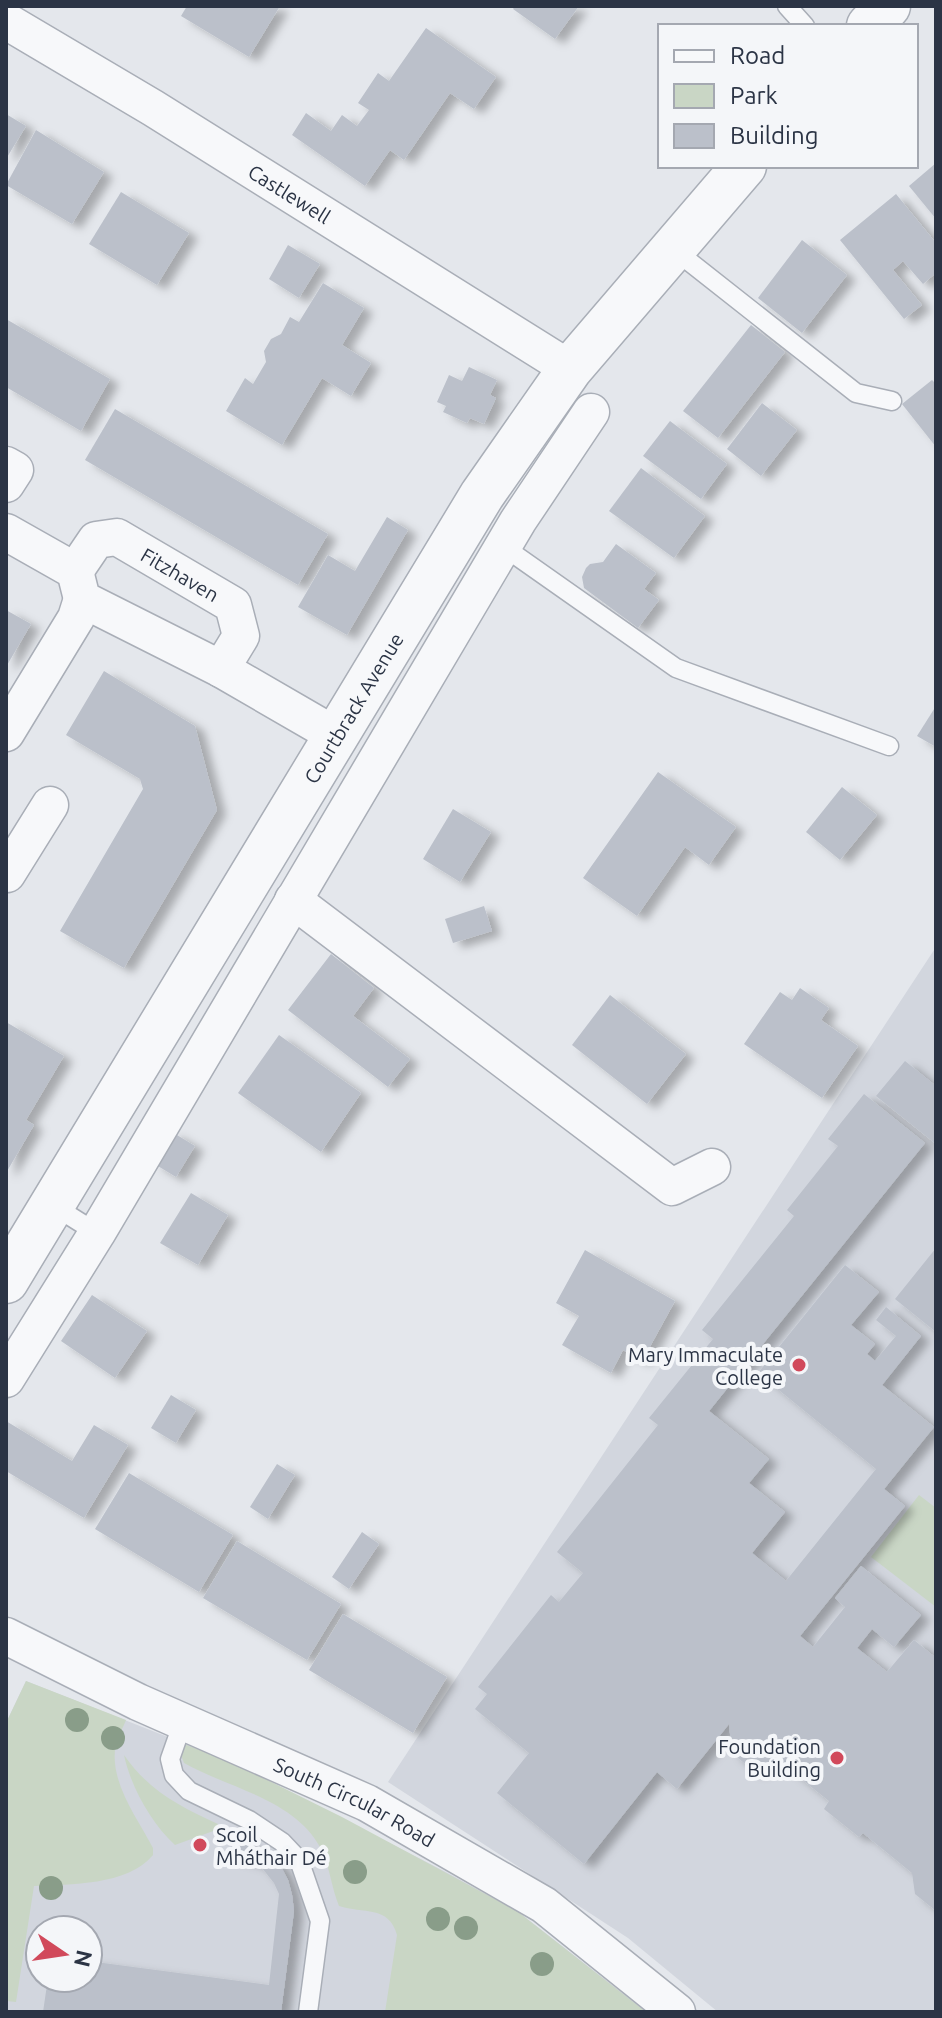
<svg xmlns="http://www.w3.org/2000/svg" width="942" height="2018" font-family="Ubuntu,sans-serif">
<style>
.built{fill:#d2d6de;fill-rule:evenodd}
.green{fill:#c9d6c5}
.building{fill:#bbc0ca;filter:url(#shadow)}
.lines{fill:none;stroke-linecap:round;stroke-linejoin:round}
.service-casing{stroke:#a9aeb7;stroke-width:21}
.minor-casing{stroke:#a9aeb7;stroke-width:39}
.tertiary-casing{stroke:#a9aeb7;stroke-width:47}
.service{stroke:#f7f8fa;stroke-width:18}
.minor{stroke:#f7f8fa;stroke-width:36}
.tertiary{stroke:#f7f8fa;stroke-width:44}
.tree{fill:#899d89}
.poi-dot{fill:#d1495b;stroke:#f4f6f9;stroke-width:3}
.labels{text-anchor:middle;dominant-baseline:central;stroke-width:8;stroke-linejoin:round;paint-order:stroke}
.street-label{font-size:20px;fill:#2b3445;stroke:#f4f6f9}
.poi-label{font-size:20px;fill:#2b3445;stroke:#f4f6f9;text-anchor:end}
</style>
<defs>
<filter id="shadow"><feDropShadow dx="9" dy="5" stdDeviation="4" flood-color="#0004"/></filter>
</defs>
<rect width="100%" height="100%" fill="#e4e7ec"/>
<g class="built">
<path d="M936 947V2012H718L628 1938 388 1782Z"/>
<path d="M26 1681 231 1762 446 1872 517 1911 647 2012H6V1723ZM40 1930H88V1978H40Z"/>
</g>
<g class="green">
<path d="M919 1495 936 1508V1607L871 1557Z"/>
<path d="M26 1681 126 1720C123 1728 118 1736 116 1743 108 1781 137 1817 153 1848V1855C127 1886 70 1884 34 1886L16 2002 6 2001V1723Z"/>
<path d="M184 1744 231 1762 342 1817 517 1911 646 2012H385L397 1935C389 1905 363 1914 339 1906 331 1887 330 1866 320 1847 294 1799 228 1788 184 1763L181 1755Z"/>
<path d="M124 1755C149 1791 179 1806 218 1824L216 1830 175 1845C151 1823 131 1787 124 1755Z"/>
</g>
<g class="building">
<path d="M187 6H280L249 57 181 16Z"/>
<path d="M515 6H579L555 39 513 9Z"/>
<path d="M426 28 496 77 474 109 450 93 404 160 390 150 365 186 292 135 306 113 331 131 342 115 357 126 369 110 358 103 378 73 389 81Z"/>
<path d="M6 114 26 126 6 159Z"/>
<path d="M36 130 104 172 72 224 6 185Z"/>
<path d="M936 163V219L909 186Z"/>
<path d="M121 192 189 233 157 285 89 244Z"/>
<path d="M896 194 936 243V273L923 284 903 261 893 270 922 305 904 319 840 240Z"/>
<path d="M802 240 847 275 802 333 758 298Z"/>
<path d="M288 245 320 264 299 298 269 279Z"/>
<path d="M323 283 364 308 342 345 371 363 351 396 322 378 282 445 226 411 245 378 253 384 266 362 264 351 271 339 281 334 290 317 299 322Z"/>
<path d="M6 319 110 379 81 431 6 387Z"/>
<path d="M751 325 785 352 718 438 683 411Z"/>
<path d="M469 367 497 380 490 395 496 398 484 424 470 418 467 423 443 412 446 406 437 402 449 375 462 381Z"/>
<path d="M932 380 936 384V447L902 404Z"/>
<path d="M762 403 797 430 761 476 727 449Z"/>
<path d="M115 409 328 534 298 585 85 460Z"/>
<path d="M670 421 727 464 701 499 643 456Z"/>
<path d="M641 468 705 516 674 558 609 511Z"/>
<path d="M387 517 408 530 347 635 298 607 328 555 355 571Z"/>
<path d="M616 544 656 573 644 589 659 600 638 628 584 588 582 577 586 568 590 564 603 562Z"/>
<path d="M6 610 31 624 6 667Z"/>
<path d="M104 671 195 726 217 810 124 968 60 931 143 789 140 779 66 735Z"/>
<path d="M936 706V747L917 736Z"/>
<path d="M658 772 736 827 709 865 685 847 637 916 583 878Z"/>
<path d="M842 787 877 815 840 860 806 832Z"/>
<path d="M453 809 491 832 460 882 423 859Z"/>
<path d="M484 906 492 931 453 943 445 919Z"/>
<path d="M331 954 374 988 353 1016 410 1059 388 1087 288 1010Z"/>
<path d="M800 988 829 1008 821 1020 858 1046 822 1098 744 1044 780 992 792 1000Z"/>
<path d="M610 995 686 1054 647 1104 572 1045Z"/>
<path d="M6 1022 64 1056 26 1120 34 1125 6 1173Z"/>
<path d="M279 1035 361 1093 321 1152 238 1093Z"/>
<path d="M905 1061 936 1086V1144L876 1096Z"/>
<path d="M864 1094 925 1143 709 1411 769 1459 749 1483 785 1512 752 1553 786 1581 876 1469 758 1373 845 1265 879 1292 851 1325 875 1344 867 1354 875 1361 896 1336 876 1320 886 1307 921 1336 882 1385 934 1427 884 1489 905 1506 800 1636 813 1647 845 1607 835 1598 861 1566 921 1615 894 1647 872 1629 857 1648 887 1672 914 1640 936 1658V1911L915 1894 912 1873 863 1833 859 1837 824 1809 829 1801 780 1762 754 1771 732 1753 729 1724 677 1789 657 1772 584 1864 497 1793 529 1753 475 1709 487 1694 478 1687 551 1595 559 1602 583 1573 557 1552 658 1425 649 1418 713 1339 702 1330 794 1216 787 1210 838 1146 828 1139Z"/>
<path d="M172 1132 195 1146 176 1177 153 1163Z"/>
<path d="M191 1193 228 1215 198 1265 160 1243Z"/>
<path d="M936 1248V1332L895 1299Z"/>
<path d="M585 1250 675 1301 642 1361 623 1350 611 1373 562 1345 579 1316 556 1303Z"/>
<path d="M92 1295 147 1331 115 1378 61 1341Z"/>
<path d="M171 1395 196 1410 176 1443 151 1428Z"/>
<path d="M6 1421 72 1461 94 1425 128 1445 84 1518 6 1471Z"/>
<path d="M277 1464 295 1475 268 1519 250 1507Z"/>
<path d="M129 1473 233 1535 199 1592 95 1529Z"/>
<path d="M362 1532 379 1544 349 1589 332 1577Z"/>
<path d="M237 1541 341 1604 307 1660 203 1598Z"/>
<path d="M343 1614 447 1677 413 1733 309 1670Z"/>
<path d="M233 1840 244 1841 266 1852 280 1865 288 1880 292 1895 294 1911 281 2012H43L48 1978H88V1961L269 1985 279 1894 274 1883 258 1863 230 1855Z"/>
</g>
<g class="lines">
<defs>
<g id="service">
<path d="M787 6 805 26"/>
<path d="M672 248 856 393 892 401"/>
<path d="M504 547 676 668 889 746"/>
<path d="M54 1206 97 1233"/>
<path d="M183 1722 170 1759 174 1775 189 1791 249 1820 282 1842 299 1860 320 1921 308 2012"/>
</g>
<g id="minor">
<path id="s1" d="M6 21 153 108 570 369"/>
<path d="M6 465 15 470 6 484"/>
<path d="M6 532 75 571 82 599 221 669 335 735"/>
<path id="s2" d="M75 571 96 540 117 537 233 605 241 636 221 669"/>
<path d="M6 733 76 618 82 599"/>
<path d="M7 874 50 805"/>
<path d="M293 900 672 1187 712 1167"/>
<path d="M6 1379 97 1233 518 521 591 412"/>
<path id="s3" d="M6 1636 138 1702 367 1803 544 1905 677 2012"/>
</g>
<g id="tertiary">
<path d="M869 26 888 6"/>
<path id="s4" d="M6 1281 482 495 570 369 744 166"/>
</g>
</defs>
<use href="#service" class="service-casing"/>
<use href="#minor" class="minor-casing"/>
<use href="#tertiary" class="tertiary-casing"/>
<use href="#service" class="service"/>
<use href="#minor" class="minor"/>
<use href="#tertiary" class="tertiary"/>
</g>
<g class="tree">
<circle cx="77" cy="1720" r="12"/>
<circle cx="113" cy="1738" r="12"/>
<circle cx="355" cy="1872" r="12"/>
<circle cx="51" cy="1888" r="12"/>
<circle cx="438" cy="1919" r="12"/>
<circle cx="466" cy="1928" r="12"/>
<circle cx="542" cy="1964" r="12"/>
</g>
<g class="poi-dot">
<circle cx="799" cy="1365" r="8"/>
<circle cx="837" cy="1758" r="8"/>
<circle cx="200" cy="1845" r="8"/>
</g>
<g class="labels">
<g class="street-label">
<text stroke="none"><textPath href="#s1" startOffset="332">Castlewell</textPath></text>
<text stroke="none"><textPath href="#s2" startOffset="132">Fitzhaven</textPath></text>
<text stroke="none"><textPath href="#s4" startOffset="670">Courtbrack Avenue</textPath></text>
<text stroke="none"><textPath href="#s3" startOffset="386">South Circular Road</textPath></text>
</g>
<g class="poi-label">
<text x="783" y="1354">Mary Immaculate<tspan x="783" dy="23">College</tspan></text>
<text x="821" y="1746">Foundation<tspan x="821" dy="23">Building</tspan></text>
<text x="216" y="1834" text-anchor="start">Scoil<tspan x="216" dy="23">Mháthair Dé</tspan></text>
</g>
</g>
<rect width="942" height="2018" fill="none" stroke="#2b3445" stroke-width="16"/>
<rect x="658" y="24" width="260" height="144" fill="#f4f6f9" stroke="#a4a8b1" stroke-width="2"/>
<rect x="674" y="50" width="40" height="12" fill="#f7f8fa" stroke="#a4a8b1" stroke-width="2"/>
<text x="730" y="64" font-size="24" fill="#2b3445">Road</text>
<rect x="674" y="84" width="40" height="24" fill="#c9d6c5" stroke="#a4a8b1" stroke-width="2"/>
<text x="730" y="104" font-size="24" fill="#2b3445">Park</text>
<rect x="674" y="124" width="40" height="24" fill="#bbc0ca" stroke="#a4a8b1" stroke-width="2"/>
<text x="730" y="144" font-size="24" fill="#2b3445">Building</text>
<g transform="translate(64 1954) rotate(103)"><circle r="38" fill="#f4f6f9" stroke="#a4a8b1" stroke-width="2"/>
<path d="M0-6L14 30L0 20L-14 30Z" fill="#d1495b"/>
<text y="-12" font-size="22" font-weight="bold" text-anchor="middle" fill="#2b3445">N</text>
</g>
</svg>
